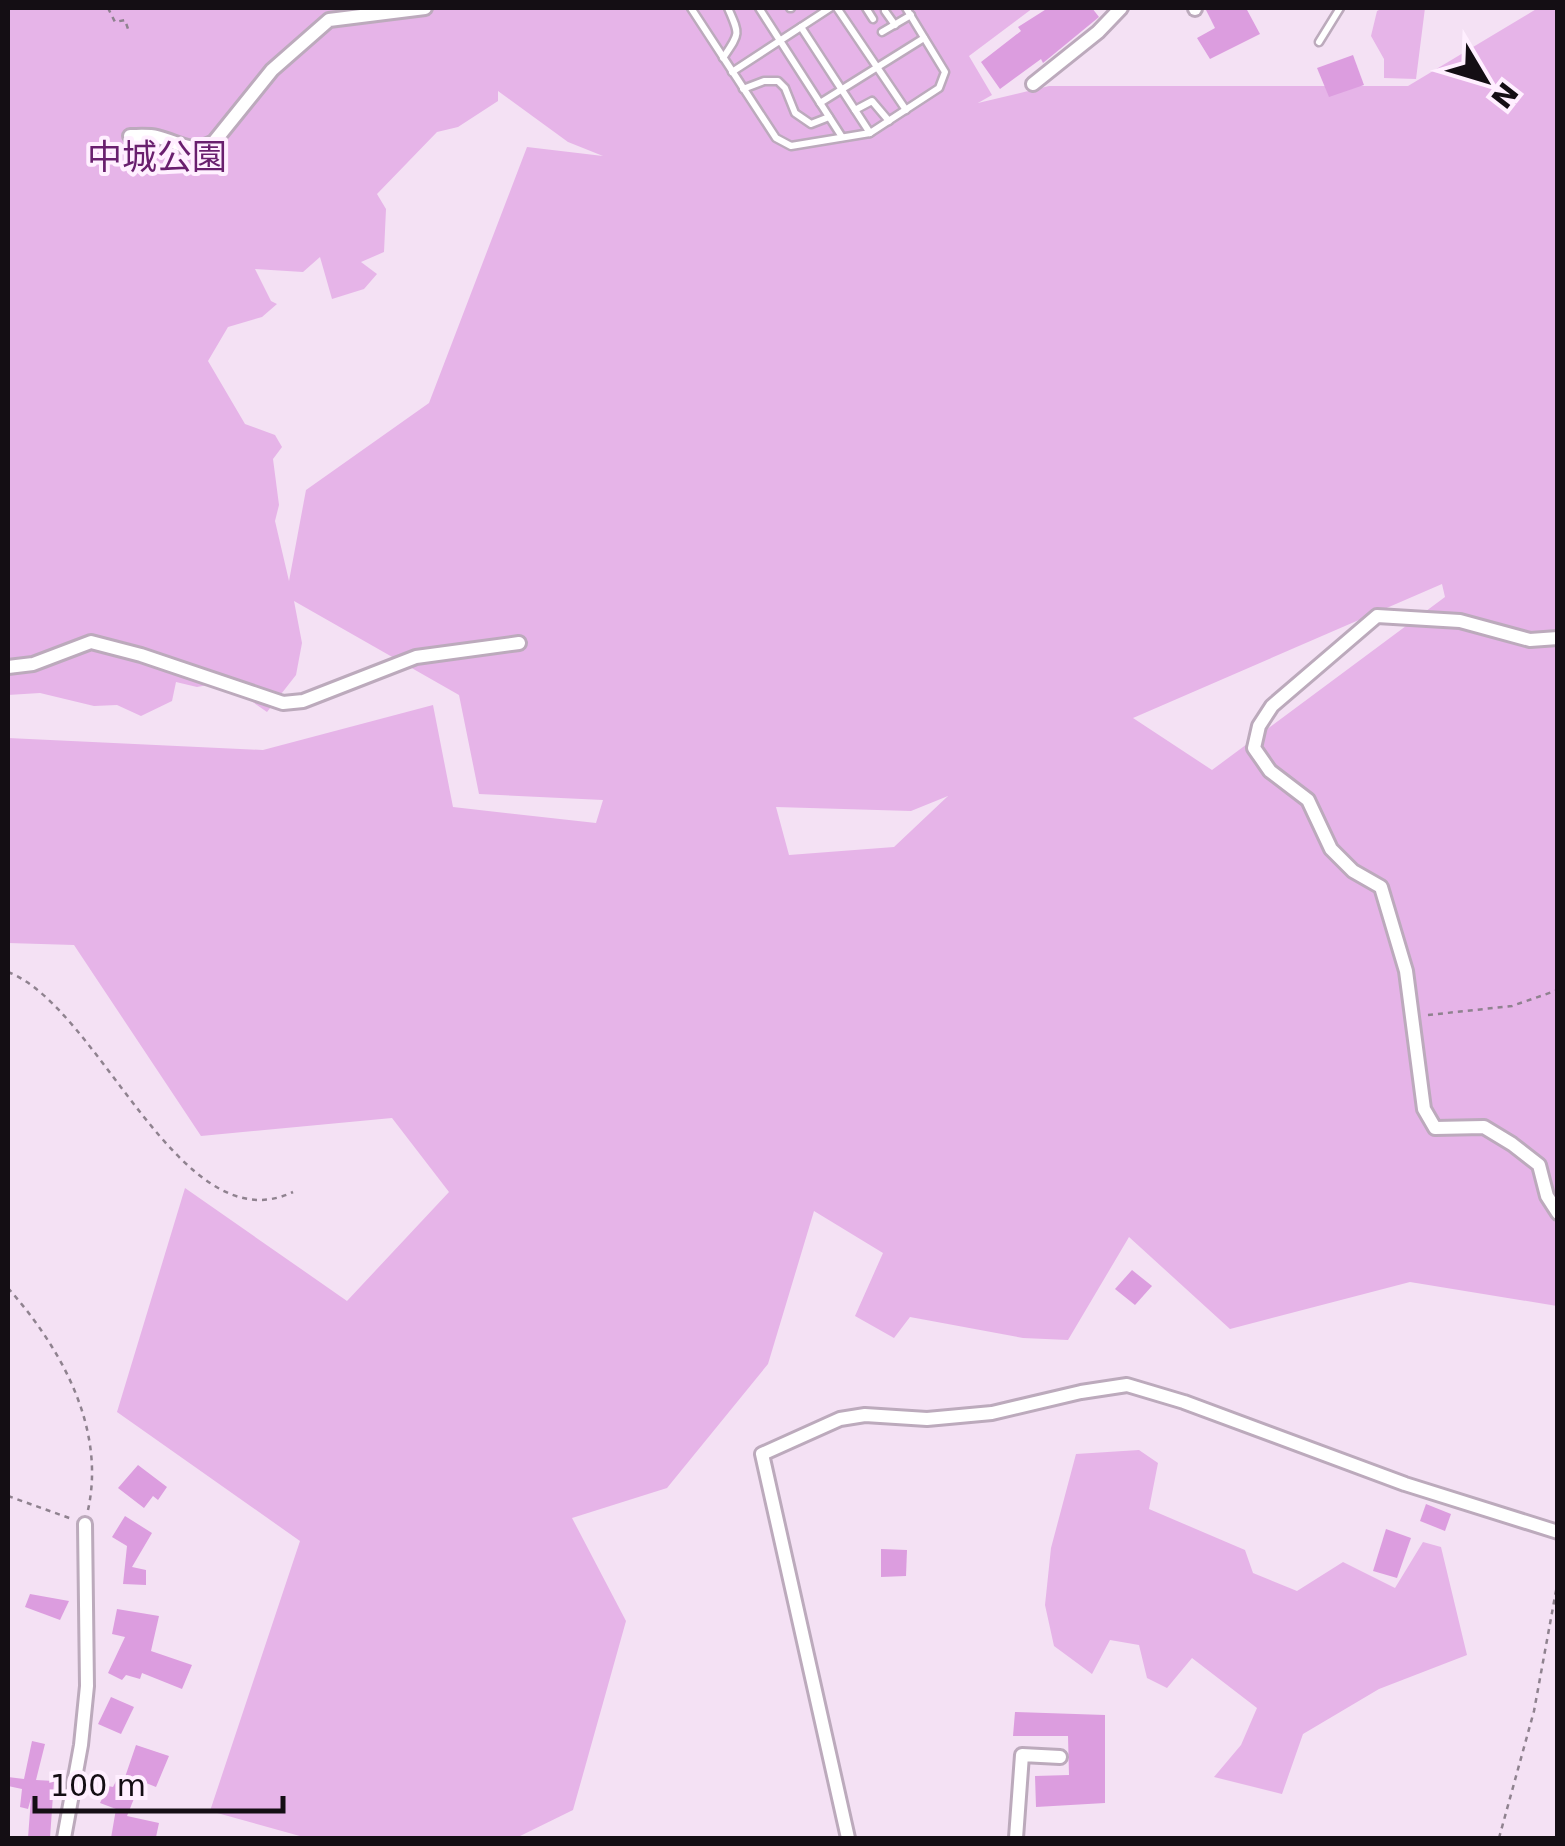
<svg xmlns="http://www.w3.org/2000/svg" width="1565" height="1846" font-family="'DejaVu Sans','Noto Sans JP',sans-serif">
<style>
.green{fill:#e6b4e8;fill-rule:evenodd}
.building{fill:#dc9ddf}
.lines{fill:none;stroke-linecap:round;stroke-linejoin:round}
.lane-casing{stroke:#bcaabc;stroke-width:11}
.street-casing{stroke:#bcaabc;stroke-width:18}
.path{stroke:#8f828f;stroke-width:2.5;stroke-dasharray:5 5;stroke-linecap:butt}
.lane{stroke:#fff;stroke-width:6}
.street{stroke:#fff;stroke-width:12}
.labels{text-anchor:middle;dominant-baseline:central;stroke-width:8;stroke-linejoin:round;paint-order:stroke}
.park-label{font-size:35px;fill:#691f6e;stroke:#ffefff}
</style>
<rect width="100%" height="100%" fill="#f4e1f4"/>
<g class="green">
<path d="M8 8H1033L969 56 992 95 978 103 1049 86H1408L1538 8H1557V1306L1410 1282 1230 1329 1129 1237 1068 1340 1023 1338 910 1317 894 1338 855 1316 883 1253 814 1211 768 1364 667 1488 572 1518 626 1621 573 1810 516 1838H307L210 1811 300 1541 117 1412 185 1188 347 1301 449 1192 392 1118 201 1136 74 945 8 943V738L263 750 433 705 453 807 596 823 603 800 479 794 459 695 294 601 302 643 296 675 267 712 224 682 197 687 176 682 172 701 141 716 117 705 94 706 40 693 8 695ZM498 91 568 142 603 156 527 147 429 403 306 490 289 581 275 521 279 505 273 459 282 447 275 435 245 424 208 361 228 327 262 317 277 304 271 301 255 269 303 272 320 257 332 299 364 289 377 274 361 262 384 252 386 209 377 194 437 132 458 127 498 101ZM1442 584 1445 597 1212 770 1133 718ZM948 796 894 847 789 855 776 807 911 811Z"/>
<path d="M1383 8H1425L1416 79 1384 78V59L1371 36 1377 11Z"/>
<path d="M1139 1450 1158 1463 1149 1509 1245 1550 1253 1573 1297 1591 1343 1562 1395 1588 1423 1542 1441 1547 1467 1655 1379 1689 1303 1734 1282 1794 1214 1777 1241 1745 1257 1708 1192 1658 1167 1688 1147 1678 1139 1645 1110 1640 1092 1674 1054 1646 1045 1605 1051 1548 1076 1454Z"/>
</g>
<g class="building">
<path d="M1048 8H1092L1099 17 1043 63 1041 59 1000 89 981 62 1021 31 1018 27Z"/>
<path d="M1205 8H1246L1260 34 1210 59 1197 38 1215 28Z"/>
<path d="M1353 55 1364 85 1329 97 1317 68Z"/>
<path d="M1132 1270 1152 1286 1135 1305 1115 1289Z"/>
<path d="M138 1465 167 1487 158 1500 153 1496 144 1508 118 1488Z"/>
<path d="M1426 1504 1451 1514 1445 1531 1420 1521Z"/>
<path d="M125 1516 152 1533 132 1567 146 1570V1585L123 1584 127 1546 112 1537Z"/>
<path d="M1386 1529 1411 1538 1397 1578 1373 1571Z"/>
<path d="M881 1549 907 1550 906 1576 881 1577Z"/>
<path d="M30 1594 69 1601 60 1620 25 1607Z"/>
<path d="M117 1609 159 1616 151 1651 192 1665 182 1689 142 1673 140 1679 126 1675 122 1680 108 1673 125 1637 112 1634Z"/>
<path d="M111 1697 134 1707 121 1734 98 1724Z"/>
<path d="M1015 1712 1105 1715V1803L1036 1807 1035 1776 1069 1775 1068 1736H1013Z"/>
<path d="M32 1741 45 1744 36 1780 54 1781 50 1838H28L31 1798 28 1809 20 1807 22 1789 8 1786V1777L24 1779Z"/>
<path d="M136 1745 169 1756 156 1787 141 1781 127 1816 159 1823 156 1837 111 1838 116 1809 100 1803 108 1786 113 1787 118 1777 124 1780Z"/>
</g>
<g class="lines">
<defs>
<g id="lane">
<path d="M691 8 776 138 791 146 870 133 939 88 945 72 906 8"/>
<path d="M759 8 842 137"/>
<path d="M790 8H791"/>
<path d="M837 8 906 110"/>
<path d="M866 8 873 19"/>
<path d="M885 11 895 25"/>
<path d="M801 27 855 110 872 101 889 121"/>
<path d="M882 32 911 15"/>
<path d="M1319 42 1340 8"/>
<path d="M723 58C740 33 740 35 728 8"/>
<path d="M732 72 830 8"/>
<path d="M743 89 764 81H778L785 88 795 113 811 124 829 117"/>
<path d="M820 103 924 38"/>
<path d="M855 110 870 133"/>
</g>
<g id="street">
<path d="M1195 8V9"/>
<path d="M1033 84 1098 32 1121 8"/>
<path d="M130 136C138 136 149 135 157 137 179 142 190 155 214 142L272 70 329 20 425 8"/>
<path d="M1558 638 1530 640 1460 621 1377 616 1272 706 1259 726 1254 748 1270 771 1308 800 1331 849 1353 871 1381 887 1406 971 1424 1109 1435 1128 1484 1127 1512 1144 1539 1165 1547 1196 1558 1213"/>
<path d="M8 667 33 664 91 642 141 655 283 703 303 701 416 657 519 643"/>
<path d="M64 1838 81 1745 87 1686 85 1524"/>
<path d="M848 1838 762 1454 840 1419 865 1415 927 1419 992 1413 1081 1392 1127 1385 1184 1402 1405 1484 1558 1532"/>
<path d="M1016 1838 1022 1755 1060 1757"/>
</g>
</defs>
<use href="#lane" class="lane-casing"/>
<use href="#street" class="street-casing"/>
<g class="path">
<path d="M108 8 115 22 125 20 129 32"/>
<path d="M8 972C101 1008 180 1246 293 1192"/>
<path d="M1428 1015 1512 1006 1558 990"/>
<path d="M8 1288C61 1348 106 1428 88 1510"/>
<path d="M8 1496 72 1519"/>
<path d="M1499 1838 1534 1711 1558 1580"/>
</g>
<use href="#lane" class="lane"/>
<use href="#street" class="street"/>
</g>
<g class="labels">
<g class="park-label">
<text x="157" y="157">中城公園</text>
</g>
</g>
<rect width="1565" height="1846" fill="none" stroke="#140e14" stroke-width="20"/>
<g transform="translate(1485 80) rotate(128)" stroke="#ffefff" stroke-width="8" paint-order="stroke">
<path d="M0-8L18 38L0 25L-18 38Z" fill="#140e14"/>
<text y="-15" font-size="28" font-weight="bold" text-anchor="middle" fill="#140e14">N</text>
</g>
<path d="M35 1796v15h248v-15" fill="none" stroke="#140e14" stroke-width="5"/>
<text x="50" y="1796" font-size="30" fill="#140e14" stroke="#ffefff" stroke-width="8" paint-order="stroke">100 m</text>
</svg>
